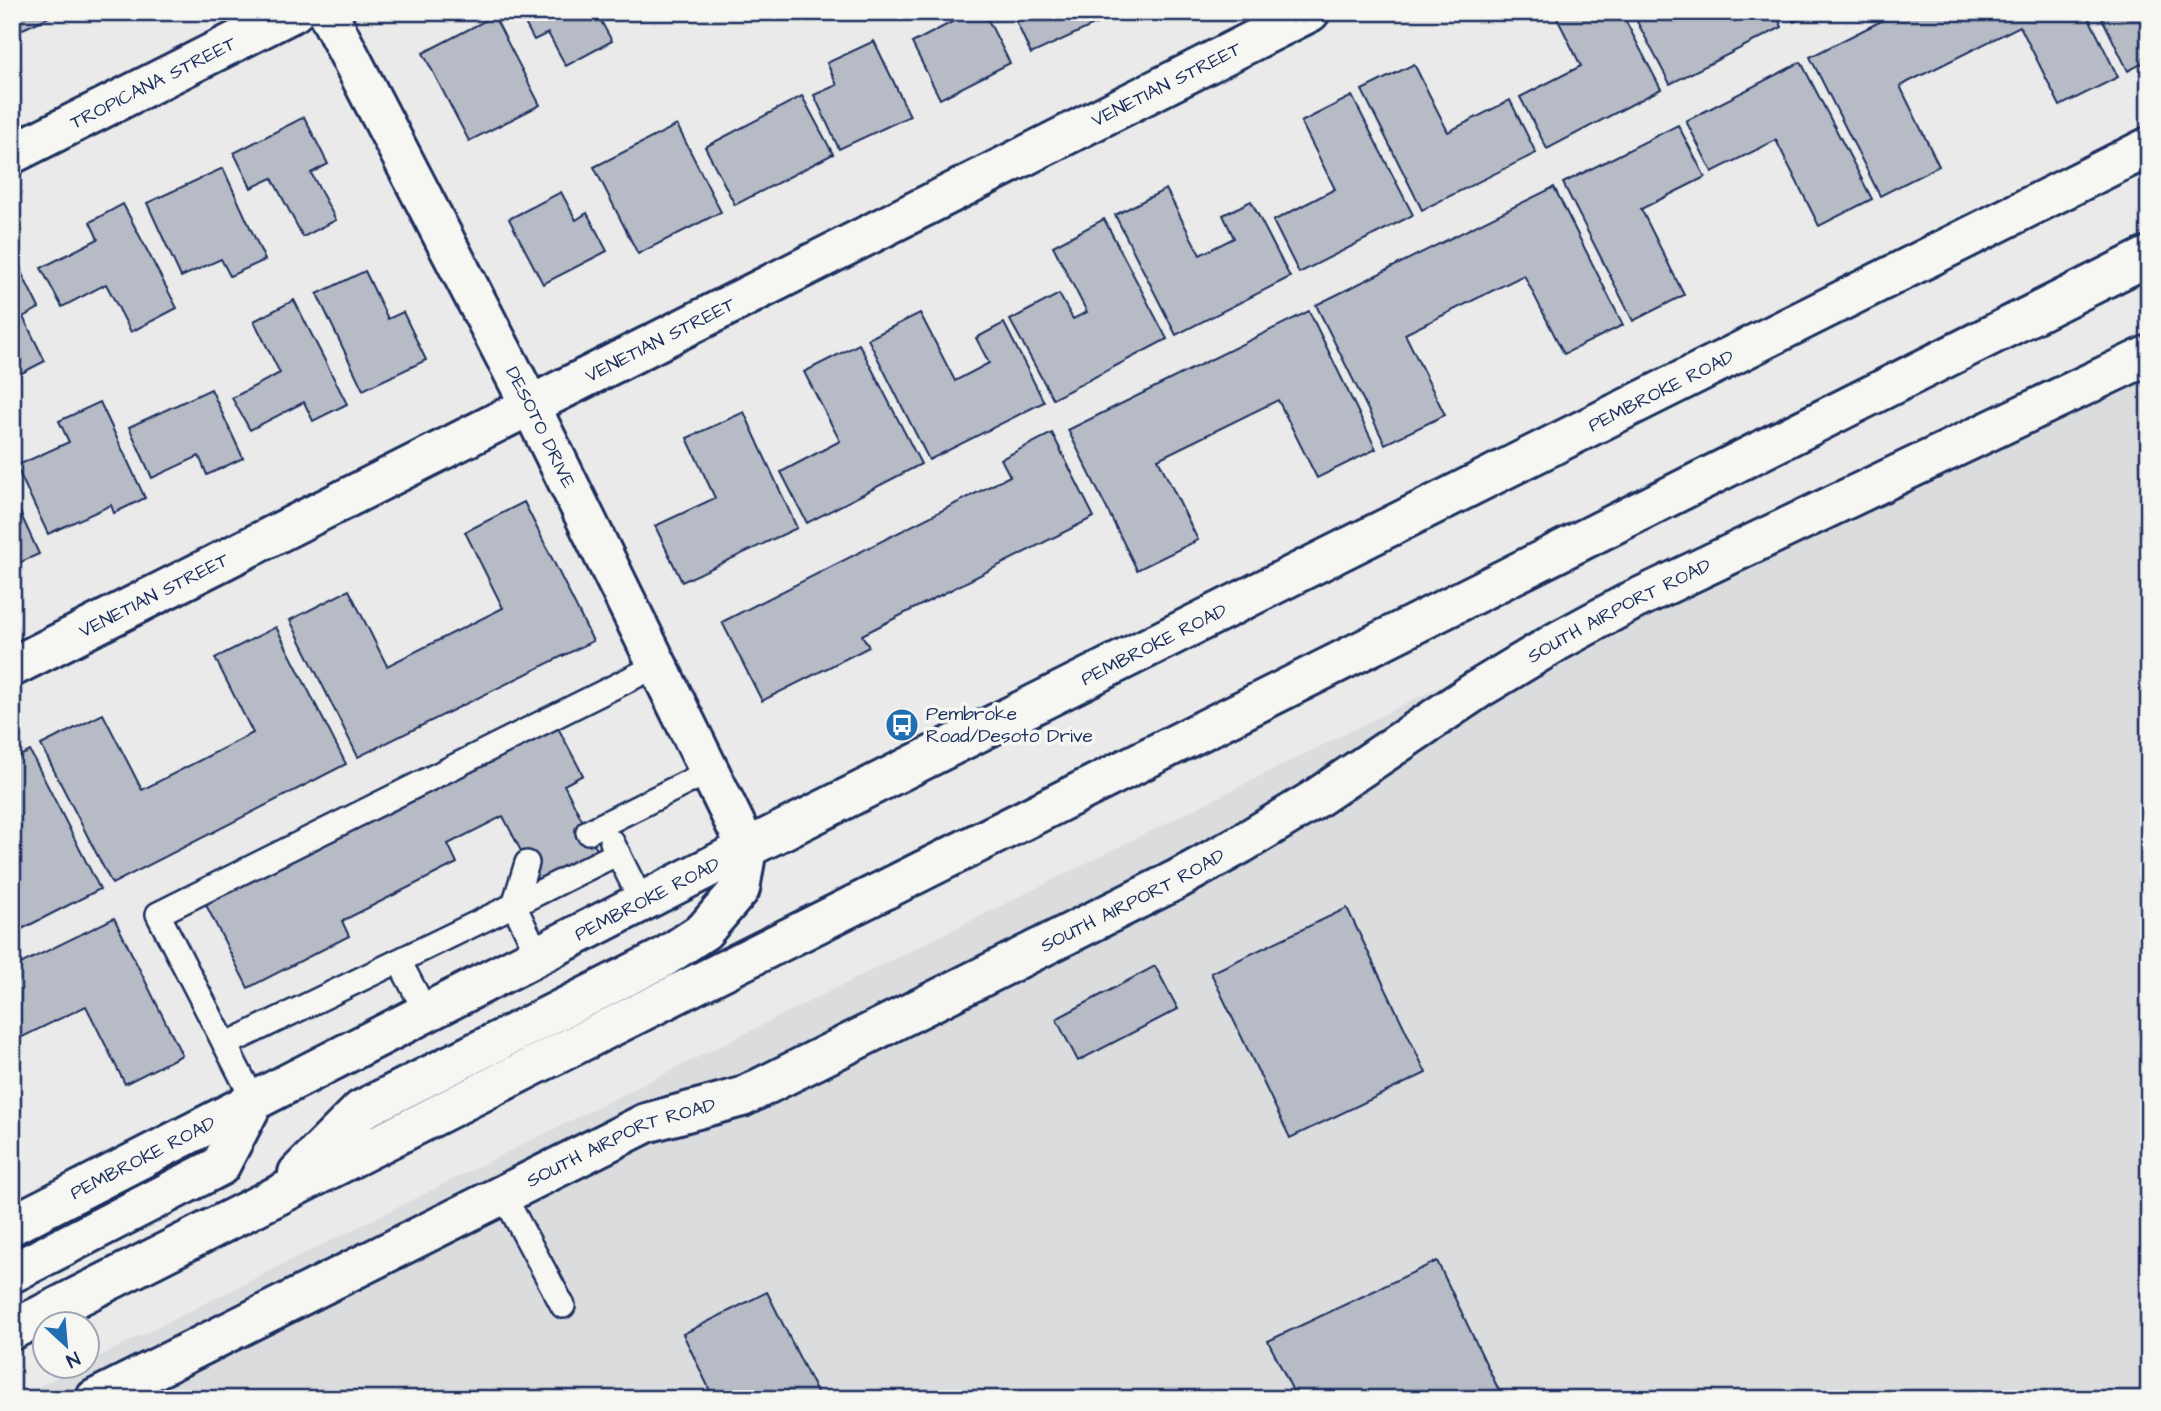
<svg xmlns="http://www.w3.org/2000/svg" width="2161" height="1411" font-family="'Architects Daughter',sans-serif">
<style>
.built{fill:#dadcde}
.building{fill:#b6bbc6;stroke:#1b2f5e;stroke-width:2}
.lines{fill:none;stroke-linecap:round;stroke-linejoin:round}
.service-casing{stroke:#1b2f5e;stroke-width:28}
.minor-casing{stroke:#1b2f5e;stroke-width:44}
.secondary-casing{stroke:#1b2f5e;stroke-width:44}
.service{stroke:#f6f6f2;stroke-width:23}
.minor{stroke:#f6f6f2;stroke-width:38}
.secondary{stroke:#f6f6f2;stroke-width:38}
.labels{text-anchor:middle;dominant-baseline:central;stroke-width:7;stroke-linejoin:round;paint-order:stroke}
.street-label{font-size:19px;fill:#1b2f5e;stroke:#f6f6f2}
.poi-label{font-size:19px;fill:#1b2f5e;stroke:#f6f6f2;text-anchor:start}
</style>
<rect width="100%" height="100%" fill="#e9eae9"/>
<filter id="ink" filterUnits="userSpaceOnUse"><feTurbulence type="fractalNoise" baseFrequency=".0143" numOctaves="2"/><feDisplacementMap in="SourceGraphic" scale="14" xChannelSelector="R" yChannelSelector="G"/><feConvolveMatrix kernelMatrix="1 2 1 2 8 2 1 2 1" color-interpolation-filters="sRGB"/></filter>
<g filter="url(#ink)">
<path class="built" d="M2149 332V1399H13L80 1366H88V1362Z"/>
<g class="building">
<path d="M12 12H60L14 33Z"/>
<path d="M519 12H596L612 41 566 66 548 33 534 40Z"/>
<path d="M971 12H984L1010 63 940 99 912 43Z"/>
<path d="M1012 12H1119L1120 13 1031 54Z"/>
<path d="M1554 12H1621L1661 89 1547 149 1520 97 1581 66Z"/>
<path d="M1632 12H1775L1782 27 1670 84Z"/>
<path d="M1788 12H1813L1794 22Z"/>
<path d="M1899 12H2086L2118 77 2060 106 2020 26 1900 86 1939 166 1880 196 1810 57Z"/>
<path d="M2099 12H2149V60L2128 71Z"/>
<path d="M494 16 540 105 469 141 423 53Z"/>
<path d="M874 41 910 116 839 149 814 95 837 85 827 63Z"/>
<path d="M1801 62 1872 199 1819 226 1776 140 1712 172 1686 121Z"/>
<path d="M1414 64 1448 132 1510 100 1536 153 1422 210 1362 90Z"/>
<path d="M802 96 833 154 735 205 705 147Z"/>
<path d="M1352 96 1413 215 1299 273 1273 221 1335 189 1301 122Z"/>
<path d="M304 117 328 164 311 173 336 220 303 237 272 178 251 188 234 153Z"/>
<path d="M677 125 721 212 638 254 594 167Z"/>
<path d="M1678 125 1705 177 1641 209 1684 295 1633 321 1563 183Z"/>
<path d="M223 168 265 260 230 276 221 259 181 277 147 203Z"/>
<path d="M1554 187 1623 325 1564 354 1524 275 1405 334 1445 415 1385 444 1316 305Z"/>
<path d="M1166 189 1200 255 1234 238 1223 215 1251 201 1290 277 1176 335 1115 215Z"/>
<path d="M561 192 576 220 587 213 607 251 543 284 509 219Z"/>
<path d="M123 204 177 308 131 332 106 284 62 307 41 268 98 239 90 222Z"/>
<path d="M1104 219 1167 339 1053 399 1010 320 1059 294 1073 319 1087 312 1053 246Z"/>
<path d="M16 262 39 308 23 317 45 361 12 378V264Z"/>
<path d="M365 271 388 319 403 312 426 360 363 390 317 294Z"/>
<path d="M294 300 347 404 313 421 304 402 250 430 232 398 280 373 254 321Z"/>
<path d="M1309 311 1376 449 1317 478 1278 400 1158 459 1198 540 1137 570 1068 430Z"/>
<path d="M920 313 955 381 989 363 976 338 1004 323 1044 402 929 460 868 339Z"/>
<path d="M859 344 921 464 807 523 781 472 840 441 804 372Z"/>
<path d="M211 389 243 458 207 475 199 456 152 478 129 427Z"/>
<path d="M100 402 145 498 114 513 111 505 48 534 16 466 69 442 59 421Z"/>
<path d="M744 412 797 528 682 582 655 526 715 498 687 438Z"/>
<path d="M1052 433 1094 517 862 635 869 647 762 701 722 622 1010 476 1001 459Z"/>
<path d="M12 495 39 554 12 566Z"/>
<path d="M524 502 593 641 358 757 290 620 349 590 387 666 503 608 465 532Z"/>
<path d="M276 627 346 764 112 884 41 745 103 714 142 790 253 733 215 658Z"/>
<path d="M556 724 583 775 564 785 600 855 539 886 503 816 448 844 457 863 342 921 349 936 248 988 204 901Z"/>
<path d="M30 751 100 889 12 934V760Z"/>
<path d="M1347 908 1426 1073 1290 1138 1211 973Z"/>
<path d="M114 918 182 1055 125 1084 86 1006 12 1042V968Z"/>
<path d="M1155 966 1178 1009 1078 1061 1056 1019Z"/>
<path d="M1437 1261 1503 1399H1297L1268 1341Z"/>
<path d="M767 1292 820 1399H714L683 1334Z"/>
</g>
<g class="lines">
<defs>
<g id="service">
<path d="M588 832 710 771"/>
<path d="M612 842 642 902"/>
<path d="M514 905 618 853"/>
<path d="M514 905 527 863"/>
<path d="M399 961 426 1012"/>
<path d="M225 1045 514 905 538 955"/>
<path d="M254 1101 158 914 658 665"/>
<path d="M503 1194 563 1306"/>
</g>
<g id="minor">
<path id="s1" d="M327 12 530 405 747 848"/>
<path id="s2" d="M12 154 294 12"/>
<path id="s3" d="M12 667 1310 12"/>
<path id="s4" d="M95 1399 646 1123 742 1097 1176 880 1241 844 1312 801 1480 688 1558 641 1632 601 2149 355"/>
</g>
<g id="secondary">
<path d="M298 1173 361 1110 663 958 704 931 740 889 747 848"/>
<path id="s5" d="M12 1225 747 848 2149 147"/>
<path d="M12 1273 220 1166 254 1101"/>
<path d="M12 1330 535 1065 2149 256"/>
</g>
</defs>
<use href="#service" class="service-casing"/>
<use href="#minor" class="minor-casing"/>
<use href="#secondary" class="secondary-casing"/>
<use href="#service" class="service"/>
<use href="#minor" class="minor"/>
<use href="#secondary" class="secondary"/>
</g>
</g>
<defs>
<symbol id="bus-disc" viewBox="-11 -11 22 22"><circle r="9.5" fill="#1f6fb2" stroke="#f6f6f2"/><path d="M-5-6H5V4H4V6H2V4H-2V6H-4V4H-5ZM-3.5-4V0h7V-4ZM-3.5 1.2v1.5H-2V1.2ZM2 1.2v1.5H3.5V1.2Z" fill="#fff"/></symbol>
</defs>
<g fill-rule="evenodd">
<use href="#bus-disc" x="883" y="706" width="38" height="38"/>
</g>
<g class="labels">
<g class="street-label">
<text stroke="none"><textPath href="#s2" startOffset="158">TROPICANA STREET</textPath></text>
<text stroke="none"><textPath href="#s3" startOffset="1293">VENETIAN STREET</textPath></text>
<text stroke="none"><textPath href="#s3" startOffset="726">VENETIAN STREET</textPath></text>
<text stroke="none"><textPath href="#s5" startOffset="1848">PEMBROKE ROAD</textPath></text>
<text stroke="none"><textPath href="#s1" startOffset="467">DESOTO DRIVE</textPath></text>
<text stroke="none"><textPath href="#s3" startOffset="159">VENETIAN STREET</textPath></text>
<text stroke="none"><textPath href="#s4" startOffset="1720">SOUTH AIRPORT ROAD</textPath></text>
<text stroke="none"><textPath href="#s5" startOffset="1281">PEMBROKE ROAD</textPath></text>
<text stroke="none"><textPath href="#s5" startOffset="714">PEMBROKE ROAD</textPath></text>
<text stroke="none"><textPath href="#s4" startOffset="1153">SOUTH AIRPORT ROAD</textPath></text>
<text stroke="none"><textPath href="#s4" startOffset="586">SOUTH AIRPORT ROAD</textPath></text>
<text stroke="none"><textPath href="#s5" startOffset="147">PEMBROKE ROAD</textPath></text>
</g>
<g class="poi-label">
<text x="926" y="714">Pembroke<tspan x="926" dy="22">Road/Desoto Drive</tspan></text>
</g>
</g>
<rect width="2161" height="1411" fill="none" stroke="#f6f6f2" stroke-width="42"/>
<rect x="21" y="21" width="2119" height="1369" fill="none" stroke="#1b2f5e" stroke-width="2.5" filter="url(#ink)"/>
<g transform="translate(66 1345) rotate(154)"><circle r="33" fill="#f6f6f2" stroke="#9ea6b7" stroke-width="2"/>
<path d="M0-5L12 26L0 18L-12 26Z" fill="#1f6fb2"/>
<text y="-10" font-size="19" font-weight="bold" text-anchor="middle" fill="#1b2f5e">N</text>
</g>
</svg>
